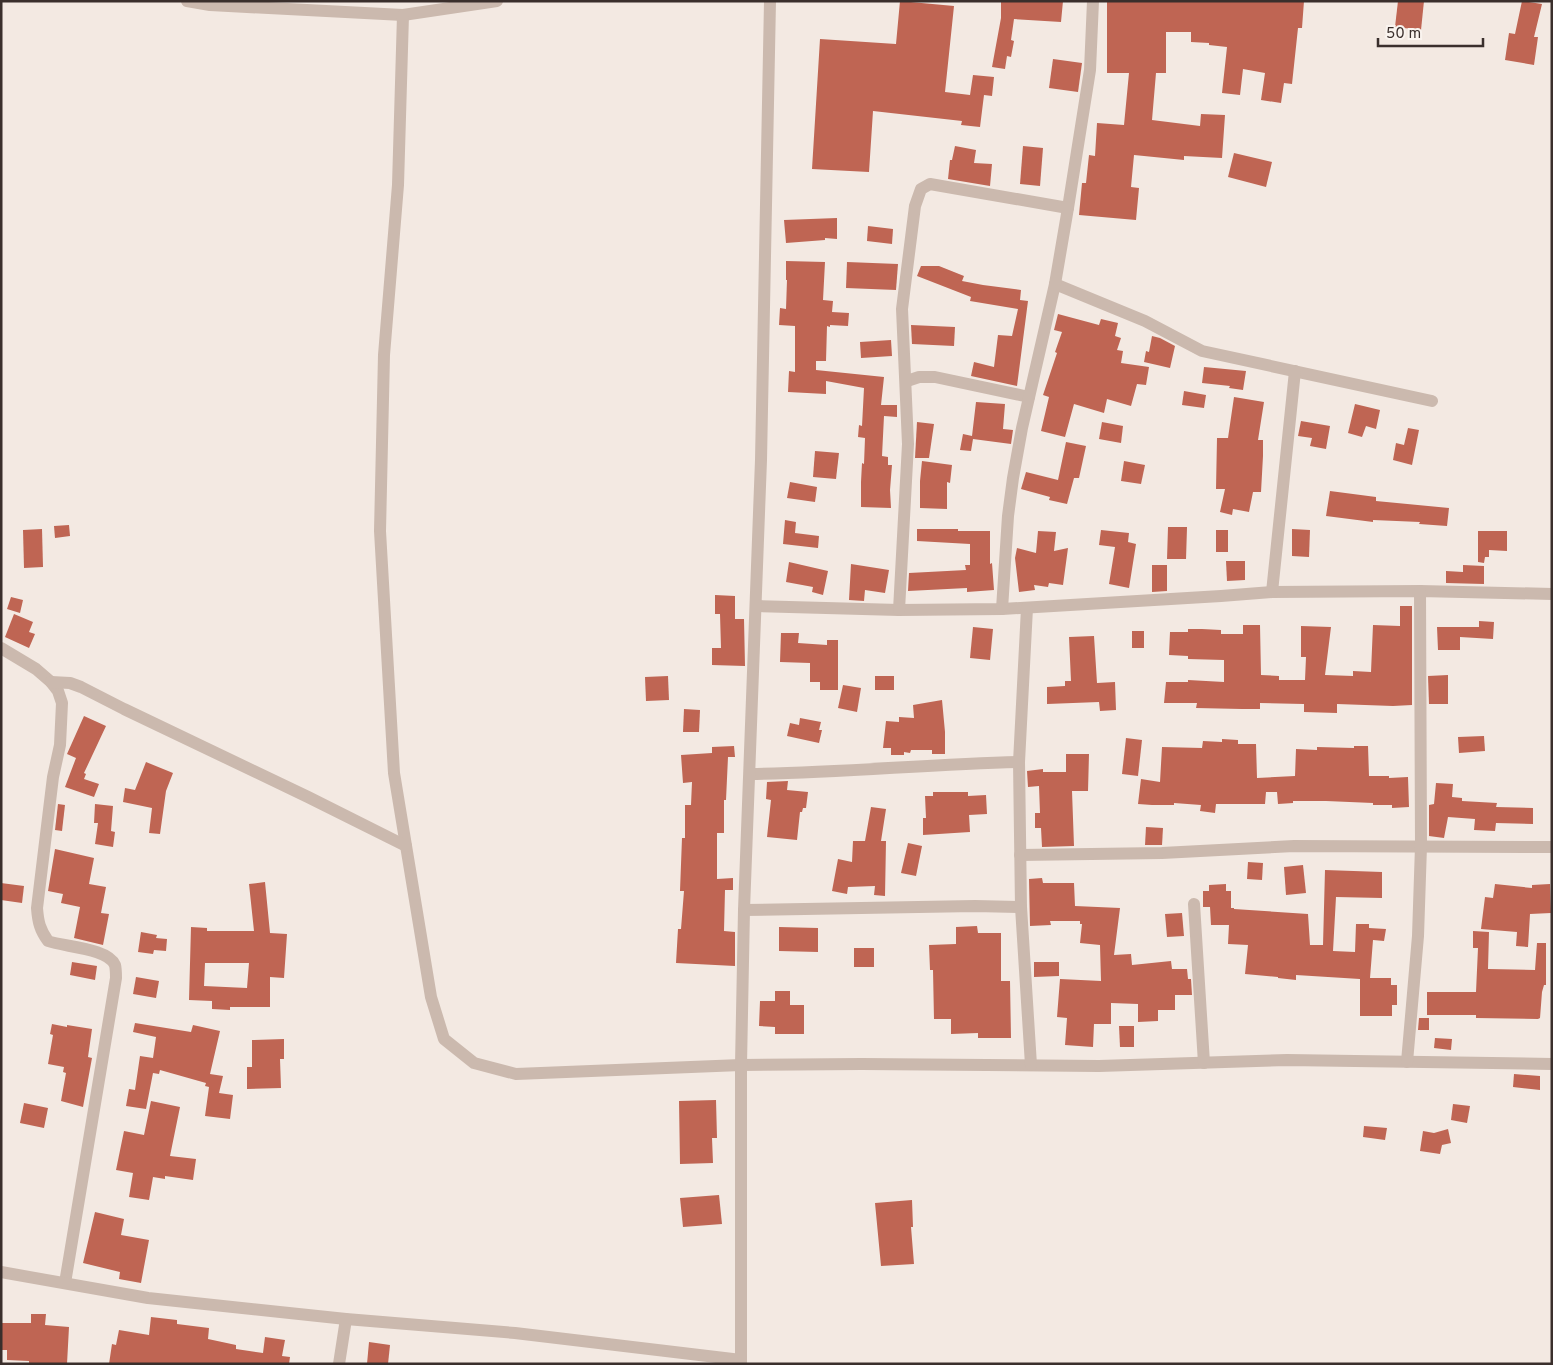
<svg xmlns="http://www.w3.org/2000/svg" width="1553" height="1365" font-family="Overpass,sans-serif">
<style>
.building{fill:#bf6553;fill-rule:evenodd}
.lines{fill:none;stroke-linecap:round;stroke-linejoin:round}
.minor{stroke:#cbb9ae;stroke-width:12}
</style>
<rect width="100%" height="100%" fill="#f3e9e2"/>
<g class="building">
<path d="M900 1 954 6 945 92 970 95 973 75 994 77 992 96 984 95 980 127 961 125 962 121 873 111 869 172 812 169 820 39 896 44Z"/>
<path d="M1001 1H1063L1061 22 1014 19 1011 40 1014 41 1011 57 1007 56 1005 69 992 67 1001 18Z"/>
<path d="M1107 1H1304L1302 28H1298L1292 84 1284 83 1281 103 1261 100 1265 73 1243 69 1240 95 1222 93 1227 47 1209 45V43L1191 42V32H1166V73H1156L1152 120 1200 126 1201 114 1225 115 1222 158 1184 156V160L1134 155 1131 187 1139 188 1136 220 1079 215 1082 183H1086L1089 155 1095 156 1097 123 1124 125 1129 73H1107Z"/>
<path d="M1398 1H1424L1421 30 1395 27Z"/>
<path d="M1522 1 1542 4 1534 37H1538L1534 65 1505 60 1509 33 1515 34Z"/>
<path d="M1053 59 1082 63 1078 92 1049 88Z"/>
<path d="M955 146 976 150 974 163 992 164 990 186 948 179 950 160H952Z"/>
<path d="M1023 146 1043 148 1040 186 1020 184Z"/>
<path d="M1234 153 1272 162 1266 187 1228 177Z"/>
<path d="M837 218V239L825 238V240L786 243 784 220Z"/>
<path d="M868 226 893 229 892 244 867 241Z"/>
<path d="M786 261 825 262 823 300 833 301 832 312 849 313 848 326 830 325V327L827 326 826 361H816V370L884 377 881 405H897V417L884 416 882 456 888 457V465H892L890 490 891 508 861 507V482L862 463 864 464 865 438 858 437 859 425 862 426 864 388 826 381V394L788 392 789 371 795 372V326L779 325 780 308 786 309 787 280H786Z"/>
<path d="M847 262 898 264 896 290 846 288Z"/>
<path d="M921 266H939L964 276 962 281 983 285 1021 290 1020 300 1028 301 1017 386 971 376 974 362 994 367 998 335 1012 336 1018 309 970 301 971 297 917 276Z"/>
<path d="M1058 314 1099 325 1101 319 1118 323 1115 336 1121 338 1117 350 1123 351 1121 363 1149 367 1146 385 1137 384 1131 406 1107 399 1104 413 1074 404 1065 437 1041 431 1049 397 1043 395 1057 353 1055 352 1062 332 1054 330Z"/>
<path d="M911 325 955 327 954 346 912 344Z"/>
<path d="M1152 336 1160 338 1175 346 1170 368 1144 362 1146 351 1149 352Z"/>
<path d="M891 340 892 356 861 358 860 342Z"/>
<path d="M1204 367 1246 371 1243 390 1229 388 1230 386 1202 383Z"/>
<path d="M1184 391 1206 395 1204 408 1182 405Z"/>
<path d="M1234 397 1264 402 1258 440H1263V456L1261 492H1253L1249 512 1233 509 1232 515 1220 512 1225 489H1216L1217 438H1228Z"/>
<path d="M976 402 1005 404 1003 429 1013 430 1011 444 973 439 971 451 960 450 963 434 972 436Z"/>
<path d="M1355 404 1380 410 1376 429 1366 426 1362 437 1348 433Z"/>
<path d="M1301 421 1330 426 1326 449 1310 446 1312 438 1298 436Z"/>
<path d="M917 422 934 424 929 458H915Z"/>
<path d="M1102 422 1123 426 1121 443 1099 439Z"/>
<path d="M1408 428 1419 430 1412 465 1393 460 1396 443 1404 445Z"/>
<path d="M1066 442 1086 446 1079 478H1074L1067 504 1049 500 1050 497 1021 489 1026 472 1058 480Z"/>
<path d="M815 451 839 453 836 479 813 477Z"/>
<path d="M922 461 952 465 950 483 947 482V509L920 508V481Z"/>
<path d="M1124 461 1145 465 1141 484 1121 481Z"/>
<path d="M790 482 817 487 815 502 787 498Z"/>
<path d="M1330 491 1376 497V501L1449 508 1447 526 1419 524 1420 522 1373 520V522L1326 516Z"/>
<path d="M785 520 796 522 795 533 819 536 818 548 783 544Z"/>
<path d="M69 525 70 536 55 538 54 526Z"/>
<path d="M1168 527H1187L1186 559H1167Z"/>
<path d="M42 529 43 567 24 568 23 530Z"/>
<path d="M917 529H958V531H990V564L992 563 994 590 967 592V588L908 591 909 573 966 570 965 565H970V544L917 541Z"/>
<path d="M1292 529 1310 530 1309 557 1292 556Z"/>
<path d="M1101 530 1129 533 1128 542 1136 544 1129 588 1109 584 1115 547 1099 545Z"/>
<rect x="1216" y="530" width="12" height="22"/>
<path d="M1038 531 1056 532 1054 551 1068 548 1063 585 1049 583 1048 587 1034 585 1035 590 1019 592 1015 558 1017 548 1036 553Z"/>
<path d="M1478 531H1507V551L1489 550V557H1485L1484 563 1478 562Z"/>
<path d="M1226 561H1245V580L1227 581Z"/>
<path d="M789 562 828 571 823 595 812 592 813 587 786 582Z"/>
<path d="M851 564 889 570 885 593 865 590 864 601 849 600Z"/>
<path d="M1152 565H1167V591L1152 592Z"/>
<path d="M1463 565 1484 566V584L1446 583V571L1463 572Z"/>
<path d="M715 595 735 596V619H744L745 666 712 665V648H721L720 614H715Z"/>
<path d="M11 597 23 600 20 613 7 609Z"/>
<path d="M1400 606H1412V705L1393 706 1337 704V713L1304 712V704L1260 703V709H1242L1196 708 1197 703H1164L1166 682H1188V680L1224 682V660L1188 659V656L1169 655 1170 632H1188V629H1202L1221 630V634H1243V625H1260L1261 675 1279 676V680H1305L1306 657H1301V626L1331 627 1325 675 1353 676V671L1371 672 1373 625 1400 626Z"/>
<path d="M14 614 33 622 29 632 35 634 29 648 5 637Z"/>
<path d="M1479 621 1494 622 1493 639 1460 637V650H1438L1437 627H1479Z"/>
<path d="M973 627 993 629 990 660 970 658Z"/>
<rect x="1132" y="631" width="12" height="17"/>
<path d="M781 633H799L798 643 827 645V640H838V690H820V682H810V663L780 662Z"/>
<path d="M1094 636 1097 683 1115 682 1116 710 1100 711 1099 702 1047 704V687L1065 686V681H1071L1069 637Z"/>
<path d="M1448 675V704H1429L1428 676Z"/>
<path d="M668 676 669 700 646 701 645 677Z"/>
<rect x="875" y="676" width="19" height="14"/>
<path d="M843 685 861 688 857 712 838 708Z"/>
<path d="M942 700 945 732V754H932V750H911L910 753 904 752V755H891V748H883L886 721 899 722V717L914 718 913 705Z"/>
<path d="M684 709 700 710 699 732H683Z"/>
<path d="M84 716 106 726 84 773 86 774 84 779 99 784 94 797 65 787 76 758 67 754Z"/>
<path d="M800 718 821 722 819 730H822L819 743 787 736 790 723 799 725Z"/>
<path d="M1484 736 1485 751 1459 753 1458 737Z"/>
<path d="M1126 738 1142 740 1138 776 1122 774Z"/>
<path d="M1222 739 1238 740V744H1256L1257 778 1295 776 1296 749 1317 750V747L1354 748V746H1368L1369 776H1389V778L1408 777 1409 807 1392 808V805H1373V803L1326 801H1293V803L1278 804 1277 792H1266L1265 804H1216L1215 813 1200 811 1201 805 1174 803V805H1152L1138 804 1141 779 1160 782 1162 747 1202 748 1203 741 1222 742Z"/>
<path d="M734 746 735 757H728L726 800H724V833H717V879L733 878V890H725L724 931 735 932V966L676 963 678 929H681L684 891H680L682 838H685V805H691L692 782 683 783 681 755 712 753V747Z"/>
<path d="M1066 754H1089L1088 791H1072L1074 846 1042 847 1041 828H1035V813H1040L1039 786 1028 787 1027 771 1043 769V772H1066Z"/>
<path d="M146 762 173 773 166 791 160 834 149 833 152 808 123 802 125 788 135 790Z"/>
<path d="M788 781 787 790 808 792 806 808H803L802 812H800L797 840 767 837 771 800 766 799 767 782Z"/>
<path d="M1436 783 1453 784 1452 797 1462 798V801L1497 803 1496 807 1533 808V824L1496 823 1495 831 1474 830 1475 819 1448 817 1444 838 1429 836V805L1434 804Z"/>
<path d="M933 792H968V796L986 795 987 814 969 815 970 832 923 835V818H926L925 796H933Z"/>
<path d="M58 804 65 805 62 831 55 830Z"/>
<path d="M95 804 113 806 111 831 115 832 113 847 95 844 98 823H94Z"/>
<path d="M871 807 886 809 881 841H886L885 896 874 895 875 886 848 887 847 894 832 891 838 859 852 862 853 841H865Z"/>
<path d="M1146 827 1163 828 1162 845H1145Z"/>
<path d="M908 843 922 846 916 876 901 873Z"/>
<path d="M55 849 94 858 89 884 106 887 101 913 109 914 103 945 74 938 80 907 61 903 63 894 48 891Z"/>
<path d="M1248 862 1263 863 1262 880 1247 879Z"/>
<path d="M1303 865 1306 893 1286 895 1284 867Z"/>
<path d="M1325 870 1382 872V898L1336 897 1333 951 1355 952 1356 924H1369V928L1386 929 1384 941 1373 940 1370 978H1391V985H1397V1005H1392V1016H1360V979L1296 975V980L1278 978V977L1245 974 1248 945 1228 944 1229 925H1211L1210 907H1203V891H1209V885L1226 884V891H1231V908H1234V909L1308 914 1310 945H1323Z"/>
<path d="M1042 878 1043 883H1074L1075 906 1120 908 1114 955 1131 954 1132 965 1171 961 1172 969H1187L1188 979H1191L1192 995H1175V1010H1158V1021L1138 1022V1004L1111 1003V1024H1094L1093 1047 1065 1045 1067 1018 1057 1017 1060 979 1101 981 1100 945 1080 943 1082 924H1080V921H1050L1051 925 1030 926 1029 879Z"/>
<path d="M265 882 270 933 287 934 284 978 270 977V1007H230V1010L212 1009V1001L189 1000 191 927 207 928V931H254L249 884ZM205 963H249L247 988 204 986Z"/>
<path d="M1 883 24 886 22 903 1 900Z"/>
<path d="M1495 884 1532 888V885L1550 884 1551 913 1530 914 1528 947 1516 946 1517 932 1481 929 1485 897 1493 898Z"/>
<path d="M1182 913 1184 936 1167 937 1165 914Z"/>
<path d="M977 926 978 933H1001V981H1010L1011 1038H978V1033L951 1034V1019H934L933 970H930L929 945 956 944V927Z"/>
<path d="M779 927 818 928V952L779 951Z"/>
<path d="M1473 931 1489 932 1488 969 1535 970 1537 943H1546V985H1544L1542 992 1540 1018 1538 1019 1476 1018V1015H1427V992H1476L1478 948H1473Z"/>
<path d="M141 932 157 935 156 938 167 939 166 951 154 950 153 954 138 952Z"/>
<rect x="854" y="948" width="20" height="19"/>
<path d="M72 962 97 966 95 980 70 975Z"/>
<path d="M1034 962H1059V976L1034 977Z"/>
<path d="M136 977 159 981 156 998 133 994Z"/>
<path d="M775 991H790V1005H804V1034H775V1027L759 1026 760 1001H775Z"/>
<path d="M1419 1018H1429V1030H1418Z"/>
<path d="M135 1023 191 1032 193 1025 220 1031 210 1074 223 1076 219 1093 233 1095 230 1119 205 1116 209 1087 205 1086 206 1083 160 1070 159 1074 153 1073 146 1109 126 1106 129 1089 135 1090 140 1056 153 1058 156 1037 133 1032Z"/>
<path d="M52 1024 67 1027V1025L92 1029 88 1057 92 1058 83 1107 61 1101 66 1073 63 1072 64 1067 48 1064 53 1035 50 1034Z"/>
<path d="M1119 1026H1134V1047H1120Z"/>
<path d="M1435 1038 1452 1039 1451 1050 1434 1048Z"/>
<path d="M284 1039V1059H280L281 1088 247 1089V1067H252V1040Z"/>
<path d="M1514 1074 1540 1076V1090L1513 1087Z"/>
<path d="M716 1100 717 1138H712L713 1163 680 1164 679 1101Z"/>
<path d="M151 1101 180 1107 170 1156 196 1159 193 1180 165 1176V1179L153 1177 149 1200 129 1197 133 1173 116 1170 124 1131 144 1135Z"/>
<path d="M24 1103 48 1108 44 1128 20 1123Z"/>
<path d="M1453 1104 1470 1106 1467 1123 1451 1120Z"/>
<path d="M1364 1126 1387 1128 1385 1140 1363 1137Z"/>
<path d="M1448 1129 1451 1143 1442 1145 1440 1154 1420 1151 1423 1131 1434 1133Z"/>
<path d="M719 1195 722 1224 683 1227 680 1198Z"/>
<path d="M912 1200 913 1227H911L914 1264 881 1266 875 1203Z"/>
<path d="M95 1212 124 1219 121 1235 149 1240 141 1283 119 1279 120 1272 83 1263Z"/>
<path d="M31 1314H46L45 1325 69 1327 67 1364H29V1361L7 1360V1350H1V1323H31Z"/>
<path d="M151 1317 177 1320V1324L209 1328 208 1339 236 1345V1349L263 1353 265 1337 285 1340 282 1356 290 1357 289 1364H109L112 1344 116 1345 119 1330 149 1335Z"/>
<path d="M369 1342 390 1345 388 1364H367Z"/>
</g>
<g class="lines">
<g class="minor">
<path d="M187 1 210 5 403 15 497 1"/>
<path d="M403 15 398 185 384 355 380 531 394 773 431 997 444 1039 474 1063 516 1074 741 1065 862 1064 1099 1066 1287 1060 1552 1064"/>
<path d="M1055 284 1145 321 1202 351 1432 401"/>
<path d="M907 381 919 377H935L1029 397"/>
<path d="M1272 592 1295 371"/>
<path d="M756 606 899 610 1002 609 1221 596 1272 592 1420 591 1552 594"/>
<path d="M1027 608 1019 762 1021 907 1031 1065"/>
<path d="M1002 609 1008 516 1013 478 1022 428 1055 284 1068 208 1090 70 1093 1"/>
<path d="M899 610 908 444 902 309 915 206 921 189 930 184 1068 208"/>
<path d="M1 648 36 669 51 682 58 691 62 703 60 745 53 777 37 908C38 922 40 930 48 941 64 947 108 948 115 965 116 969 116 974 116 978L65 1283"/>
<path d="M51 682 70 683 81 687 124 709 308 797 406 846"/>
<path d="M750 774C840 773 929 764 1019 762"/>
<path d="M1020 855 1162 853 1294 846 1552 847"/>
<path d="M1194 904 1204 1063"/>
<path d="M744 910 975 906 1021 907"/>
<path d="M1407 1062 1418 936 1421 846 1420 591"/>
<path d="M1 1272 148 1298 346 1319 515 1333 741 1360"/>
<path d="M339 1364 346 1319"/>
<path d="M741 1364V1065L744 910 761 460 770 1"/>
</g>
</g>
<rect width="1553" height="1365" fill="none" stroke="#3a2f2c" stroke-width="5"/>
<path d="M1378 38v8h105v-8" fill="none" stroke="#3a2f2c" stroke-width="2.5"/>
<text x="1386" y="38" font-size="15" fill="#3a2f2c" stroke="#faf4ef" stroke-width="4" paint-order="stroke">50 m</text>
</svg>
